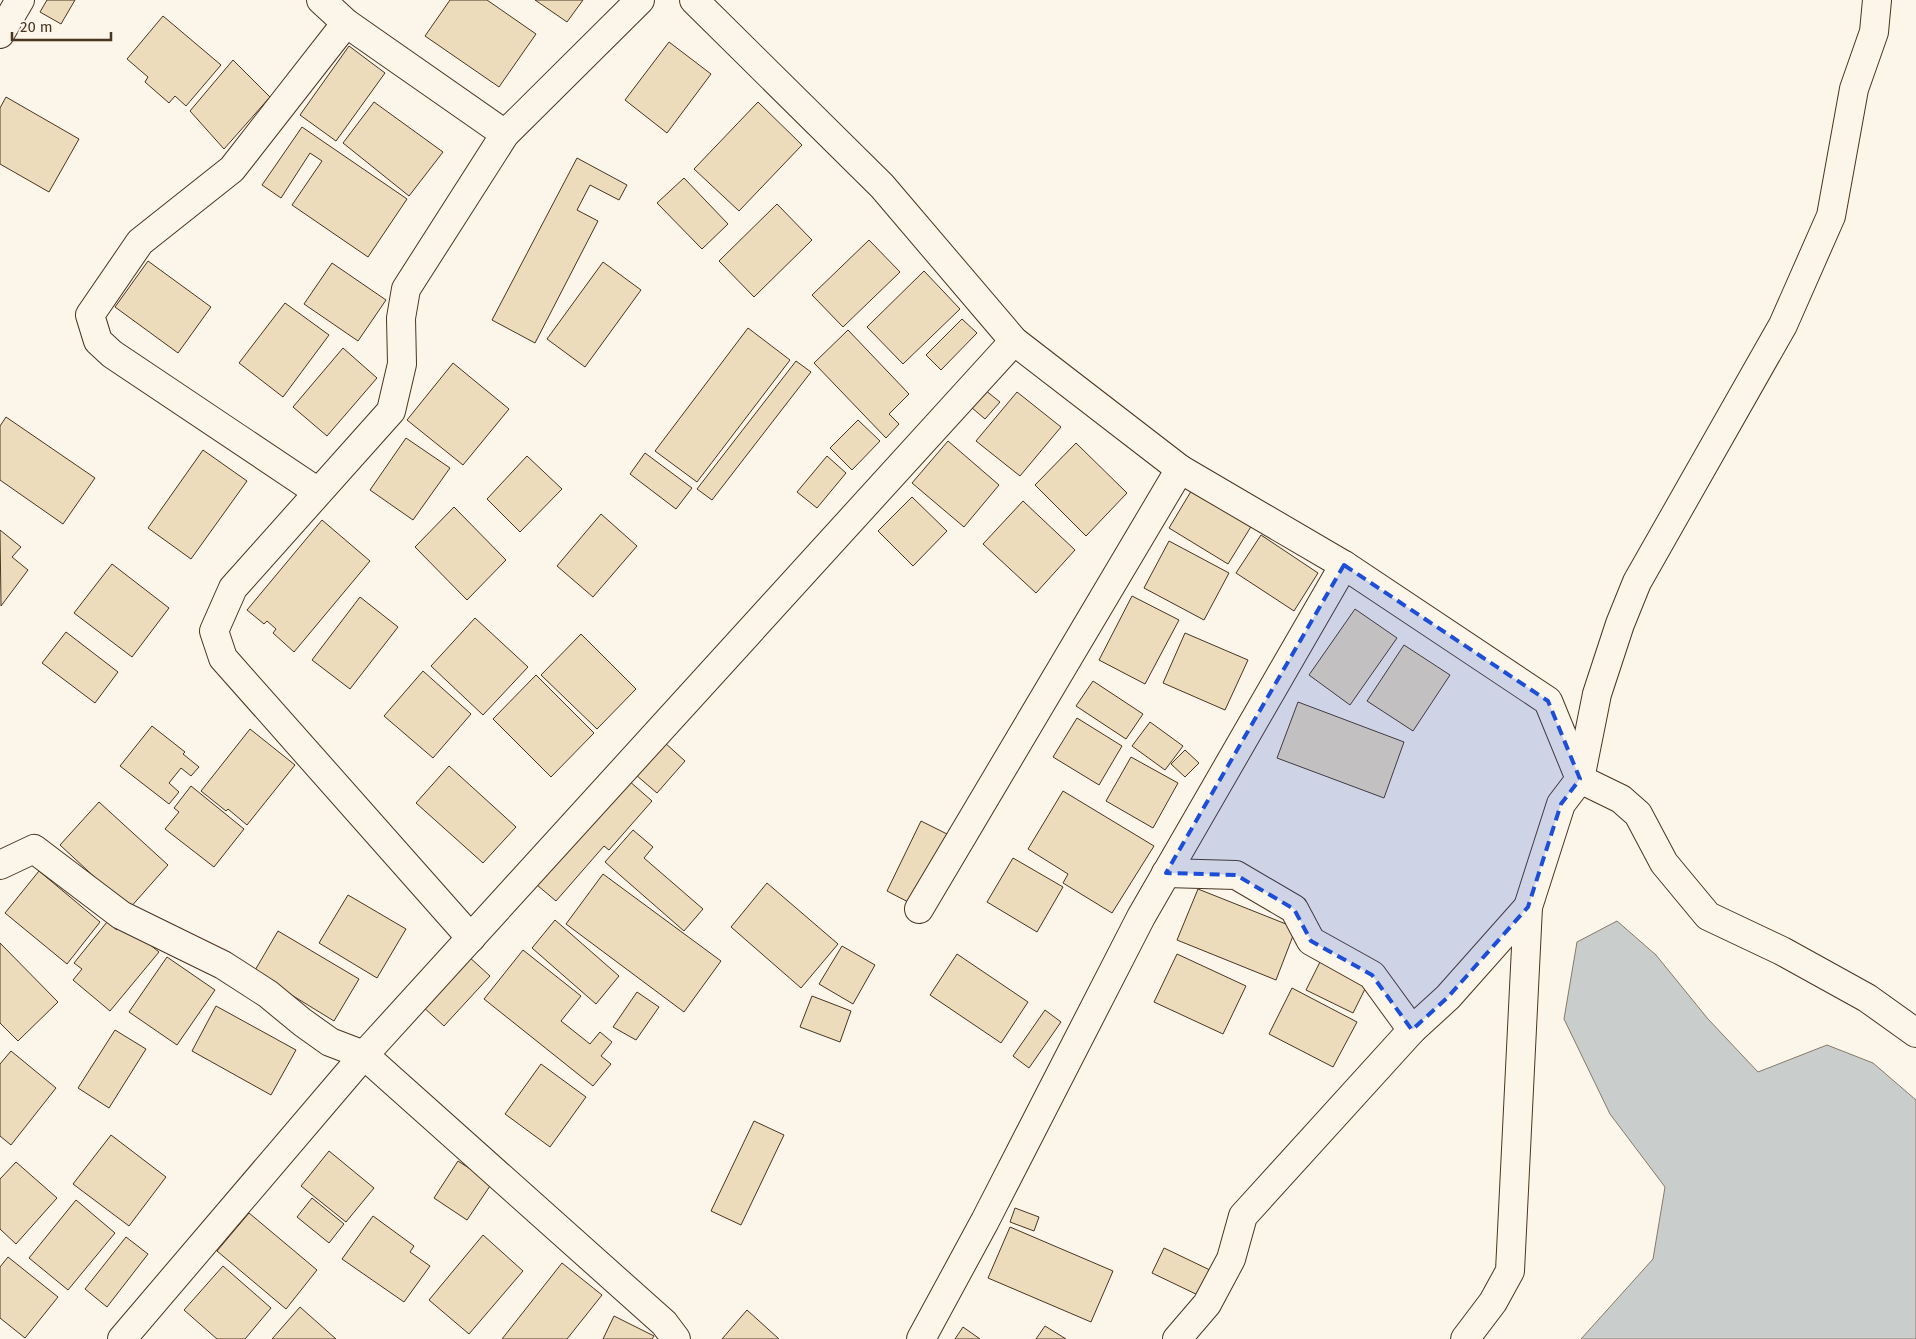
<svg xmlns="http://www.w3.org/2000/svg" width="1916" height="1339" font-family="'Fira Sans',sans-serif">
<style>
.water{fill:#c9cecd;stroke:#887966}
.building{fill:#ecdcbc;stroke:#4a3520}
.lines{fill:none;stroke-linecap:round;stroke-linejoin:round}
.minor-casing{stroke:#4a3520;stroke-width:30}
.minor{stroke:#fbf6e9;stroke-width:28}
.marked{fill:#1d4ed8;fill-opacity:0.2;stroke:#1d4ed8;stroke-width:4;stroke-dasharray:10 6;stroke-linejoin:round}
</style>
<rect width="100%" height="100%" fill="#fbf6e9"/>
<path class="water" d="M1617 921 1656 955 1708 1019 1758 1072 1827 1045 1873 1063 1916 1100V1339H1581L1653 1259 1665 1187 1610 1114 1564 1019 1577 942Z"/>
<g class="building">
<path d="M47 0H75L61 24 40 12Z"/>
<path d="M450 0H487L536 34 499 87 425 36Z"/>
<path d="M535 0H583L567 22Z"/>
<path d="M163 16 221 65 186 106 175 96 169 103 145 82 148 77 127 59Z"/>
<path d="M669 42 711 74 667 133 625 100Z"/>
<path d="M349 46 385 73 336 141 300 115Z"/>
<path d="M233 60 270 97 224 149 190 111Z"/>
<path d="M6 97 79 139 49 192 0 164V108Z"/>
<path d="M374 102 443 152 409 196 343 143Z"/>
<path d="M758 102 802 145 739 211 694 169Z"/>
<path d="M302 127 407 199 368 257 292 205 322 161 310 153 281 198 262 185Z"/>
<path d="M577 158 627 185 619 200 590 185 577 210 598 221 535 343 492 320Z"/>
<path d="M684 178 728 224 702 249 657 203Z"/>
<path d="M777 204 812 240 754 297 719 261Z"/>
<path d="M869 240 900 272 843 327 812 295Z"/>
<path d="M148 261 211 307 178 353 115 307Z"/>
<path d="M603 262 641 290 585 367 547 339Z"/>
<path d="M332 263 386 300 358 341 304 304Z"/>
<path d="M924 271 960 309 903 364 867 327Z"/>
<path d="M285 303 329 335 283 397 239 363Z"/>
<path d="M962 319 977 333 941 370 926 355Z"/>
<path d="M748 328 790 360 697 482 655 451Z"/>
<path d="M848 330 909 394 889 414 899 424 886 438 814 363Z"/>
<path d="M343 348 377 378 327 436 293 407Z"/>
<path d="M796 361 811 372 712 500 697 489Z"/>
<path d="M453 363 509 409 463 465 407 420Z"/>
<path d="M985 390 1000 402 985 419 971 407Z"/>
<path d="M1017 392 1061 427 1020 476 976 441Z"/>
<path d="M6 417 95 478 63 524 0 480V426Z"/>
<path d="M858 420 880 441 852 470 830 448Z"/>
<path d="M406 438 450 468 413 520 370 490Z"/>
<path d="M948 441 999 485 964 527 912 483Z"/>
<path d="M1076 443 1127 493 1086 536 1035 485Z"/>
<path d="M203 450 247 481 191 559 148 528Z"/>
<path d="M645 453 692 488 676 509 630 474Z"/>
<path d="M527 456 562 489 520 532 487 499Z"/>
<path d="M827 456 846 473 817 508 797 492Z"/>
<path d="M1193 488 1252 525 1228 564 1169 528Z"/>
<path d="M912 497 947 531 913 566 878 531Z"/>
<path d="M1023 501 1075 550 1036 593 983 544Z"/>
<path d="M454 507 506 560 467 600 415 547Z"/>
<path d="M601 514 637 546 593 597 557 566Z"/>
<path d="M322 520 370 561 294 652 273 633 276 629 267 621 264 624 247 610Z"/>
<path d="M0 530 21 547 12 557 28 570 1 606Z"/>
<path d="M1261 535 1318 573 1294 611 1236 573Z"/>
<path d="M1169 541 1229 573 1204 620 1144 588Z"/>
<path d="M112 564 169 608 132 657 74 613Z"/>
<path d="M1132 596 1179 620 1145 684 1099 660Z"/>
<path d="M360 597 398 627 350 689 312 660Z"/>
<path d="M1355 609 1397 638 1350 705 1309 675Z"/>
<path d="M475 618 528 667 483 715 431 666Z"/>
<path d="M66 632 118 672 95 703 42 663Z"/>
<path d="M1185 633 1248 660 1225 710 1163 683Z"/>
<path d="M581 634 636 689 597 729 541 675Z"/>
<path d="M1404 645 1450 675 1413 731 1367 701Z"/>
<path d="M423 671 471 714 433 758 384 716Z"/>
<path d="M536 675 594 733 551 777 493 719Z"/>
<path d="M1093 681 1143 714 1126 739 1076 706Z"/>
<path d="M1298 702 1404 742 1384 798 1277 758Z"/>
<path d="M1077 718 1122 746 1099 785 1053 757Z"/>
<path d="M1150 722 1183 746 1165 770 1132 746Z"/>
<path d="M152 726 185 752 183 754 199 767 191 776 181 768 169 783 179 792 169 804 120 766Z"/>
<path d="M250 729 295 765 247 825 228 809 226 811 201 791Z"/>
<path d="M664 742 685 761 657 793 636 775Z"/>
<path d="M1185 750 1199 763 1185 777 1171 764Z"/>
<path d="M1131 757 1178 783 1153 828 1106 801Z"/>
<path d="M449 766 516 827 483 863 416 803Z"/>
<path d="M628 780 652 801 609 850 604 846 556 901 537 885Z"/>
<path d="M191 786 244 829 214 867 165 829 179 812 174 808Z"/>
<path d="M1063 791 1154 846 1112 913 1063 883 1068 874 1028 849Z"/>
<path d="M99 802 168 865 129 909 60 845Z"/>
<path d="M921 821 949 835 914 905 887 891Z"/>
<path d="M633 830 653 847 644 858 703 909 684 931 605 862Z"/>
<path d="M1013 858 1063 887 1037 932 987 902Z"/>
<path d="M39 871 100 922 67 964 5 913Z"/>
<path d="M603 874 721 961 684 1012 566 924Z"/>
<path d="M767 883 838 944 801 988 731 927Z"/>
<path d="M1198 889 1296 928 1276 980 1177 940Z"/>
<path d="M348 895 406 929 377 978 319 943Z"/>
<path d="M555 920 619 976 596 1004 532 948Z"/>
<path d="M107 922 117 930 123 923 159 952 110 1011 73 980 82 969 74 963Z"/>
<path d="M278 931 359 979 334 1021 254 972Z"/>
<path d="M0 943 58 1002 18 1041 0 1023Z"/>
<path d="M842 946 875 965 853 1004 819 984Z"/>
<path d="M523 950 581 996 561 1021 590 1044 600 1032 612 1042 601 1056 611 1064 593 1086 484 999Z"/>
<path d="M957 954 1028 1002 1001 1043 930 995Z"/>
<path d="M1177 954 1246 986 1223 1034 1154 1002Z"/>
<path d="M468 956 490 976 444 1026 422 1006Z"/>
<path d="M167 957 215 990 177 1045 129 1012Z"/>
<path d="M1321 960 1368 983 1353 1013 1306 990Z"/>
<path d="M1292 988 1357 1022 1333 1067 1269 1034Z"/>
<path d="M637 992 659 1007 636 1040 613 1027Z"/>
<path d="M812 996 851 1011 840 1042 800 1027Z"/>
<path d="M216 1006 296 1050 271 1095 192 1051Z"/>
<path d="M1045 1010 1061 1022 1029 1068 1013 1056Z"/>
<path d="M115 1030 146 1049 109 1108 78 1088Z"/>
<path d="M11 1051 56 1088 11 1145 0 1136V1064Z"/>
<path d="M541 1064 586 1097 550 1147 505 1114Z"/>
<path d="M754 1121 784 1135 741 1225 711 1211Z"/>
<path d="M111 1135 166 1177 129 1226 73 1184Z"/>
<path d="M329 1151 374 1188 346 1222 301 1186Z"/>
<path d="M458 1161 492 1183 467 1220 434 1198Z"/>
<path d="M16 1162 57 1198 16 1244 0 1229V1179Z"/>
<path d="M312 1198 344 1224 329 1243 297 1217Z"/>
<path d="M76 1200 115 1233 68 1290 29 1258Z"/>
<path d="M1015 1208 1039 1217 1034 1231 1010 1222Z"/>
<path d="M249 1213 317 1270 286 1309 217 1251Z"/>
<path d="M373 1216 414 1246 410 1252 430 1266 404 1302 342 1259Z"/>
<path d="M1010 1227 1113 1271 1091 1322 988 1278Z"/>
<path d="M483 1235 523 1271 469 1334 429 1300Z"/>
<path d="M126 1237 148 1254 107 1307 85 1289Z"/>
<path d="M1164 1248 1212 1271 1200 1296 1152 1273Z"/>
<path d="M8 1257 58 1297 25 1338 0 1318V1267Z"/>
<path d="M562 1263 602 1295 567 1339H502Z"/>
<path d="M223 1266 271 1308 245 1339H217L184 1310Z"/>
<path d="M300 1307 336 1339H272Z"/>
<path d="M747 1310 779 1339H722Z"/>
<path d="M614 1316 654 1336 652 1339H603Z"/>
<path d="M1045 1326 1066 1339H1036Z"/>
<path d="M963 1327 980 1339H955Z"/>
</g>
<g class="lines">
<defs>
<g id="minor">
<path d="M321 0 346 23 505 134"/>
<path d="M694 0 882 186 1014 341 1180 469 1344 565 1548 701 1580 779 1561 804 1528 907 1510 1271 1493 1302 1465 1339"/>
<path d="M1877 0 1874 32 1854 89 1831 216 1783 325 1637 582 1620 624 1597 694 1580 779 1621 799 1638 814 1664 863 1708 916 1782 951 1867 998 1916 1033"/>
<path d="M0 34 20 0"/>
<path d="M318 492 112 354 98 341 90 315 140 242 232 169 346 23"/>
<path d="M0 865 34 849 121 915 223 965 268 994 302 1022 330 1042 364 1055 664 1323 676 1339"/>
<path d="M1166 873 1236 875 1294 909 1311 941 1372 975 1412 1030"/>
<path d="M919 909 1180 469"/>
<path d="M471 938 223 658 214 631 233 588 391 411 402 364 401 318 406 289 505 134 640 0"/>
<path d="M122 1339 364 1055 1014 341"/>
<path d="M921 1339 985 1221 1141 917 1344 565"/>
<path d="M1177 1339 1207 1304 1231 1259 1243 1216 1412 1030 1448 997 1528 907"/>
</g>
</defs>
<use href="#minor" class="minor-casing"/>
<use href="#minor" class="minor"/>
</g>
<path class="marked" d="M1344 565 1548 701 1580 779 1561 804 1528 907 1448 997 1412 1030 1372 975 1311 941 1294 909 1236 875 1166 873Z"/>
<path d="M12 32v8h99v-8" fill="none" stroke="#4a3520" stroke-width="2.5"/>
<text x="20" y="32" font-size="15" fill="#4a3520" stroke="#fbf6e9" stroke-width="4" paint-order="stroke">20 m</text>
</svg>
